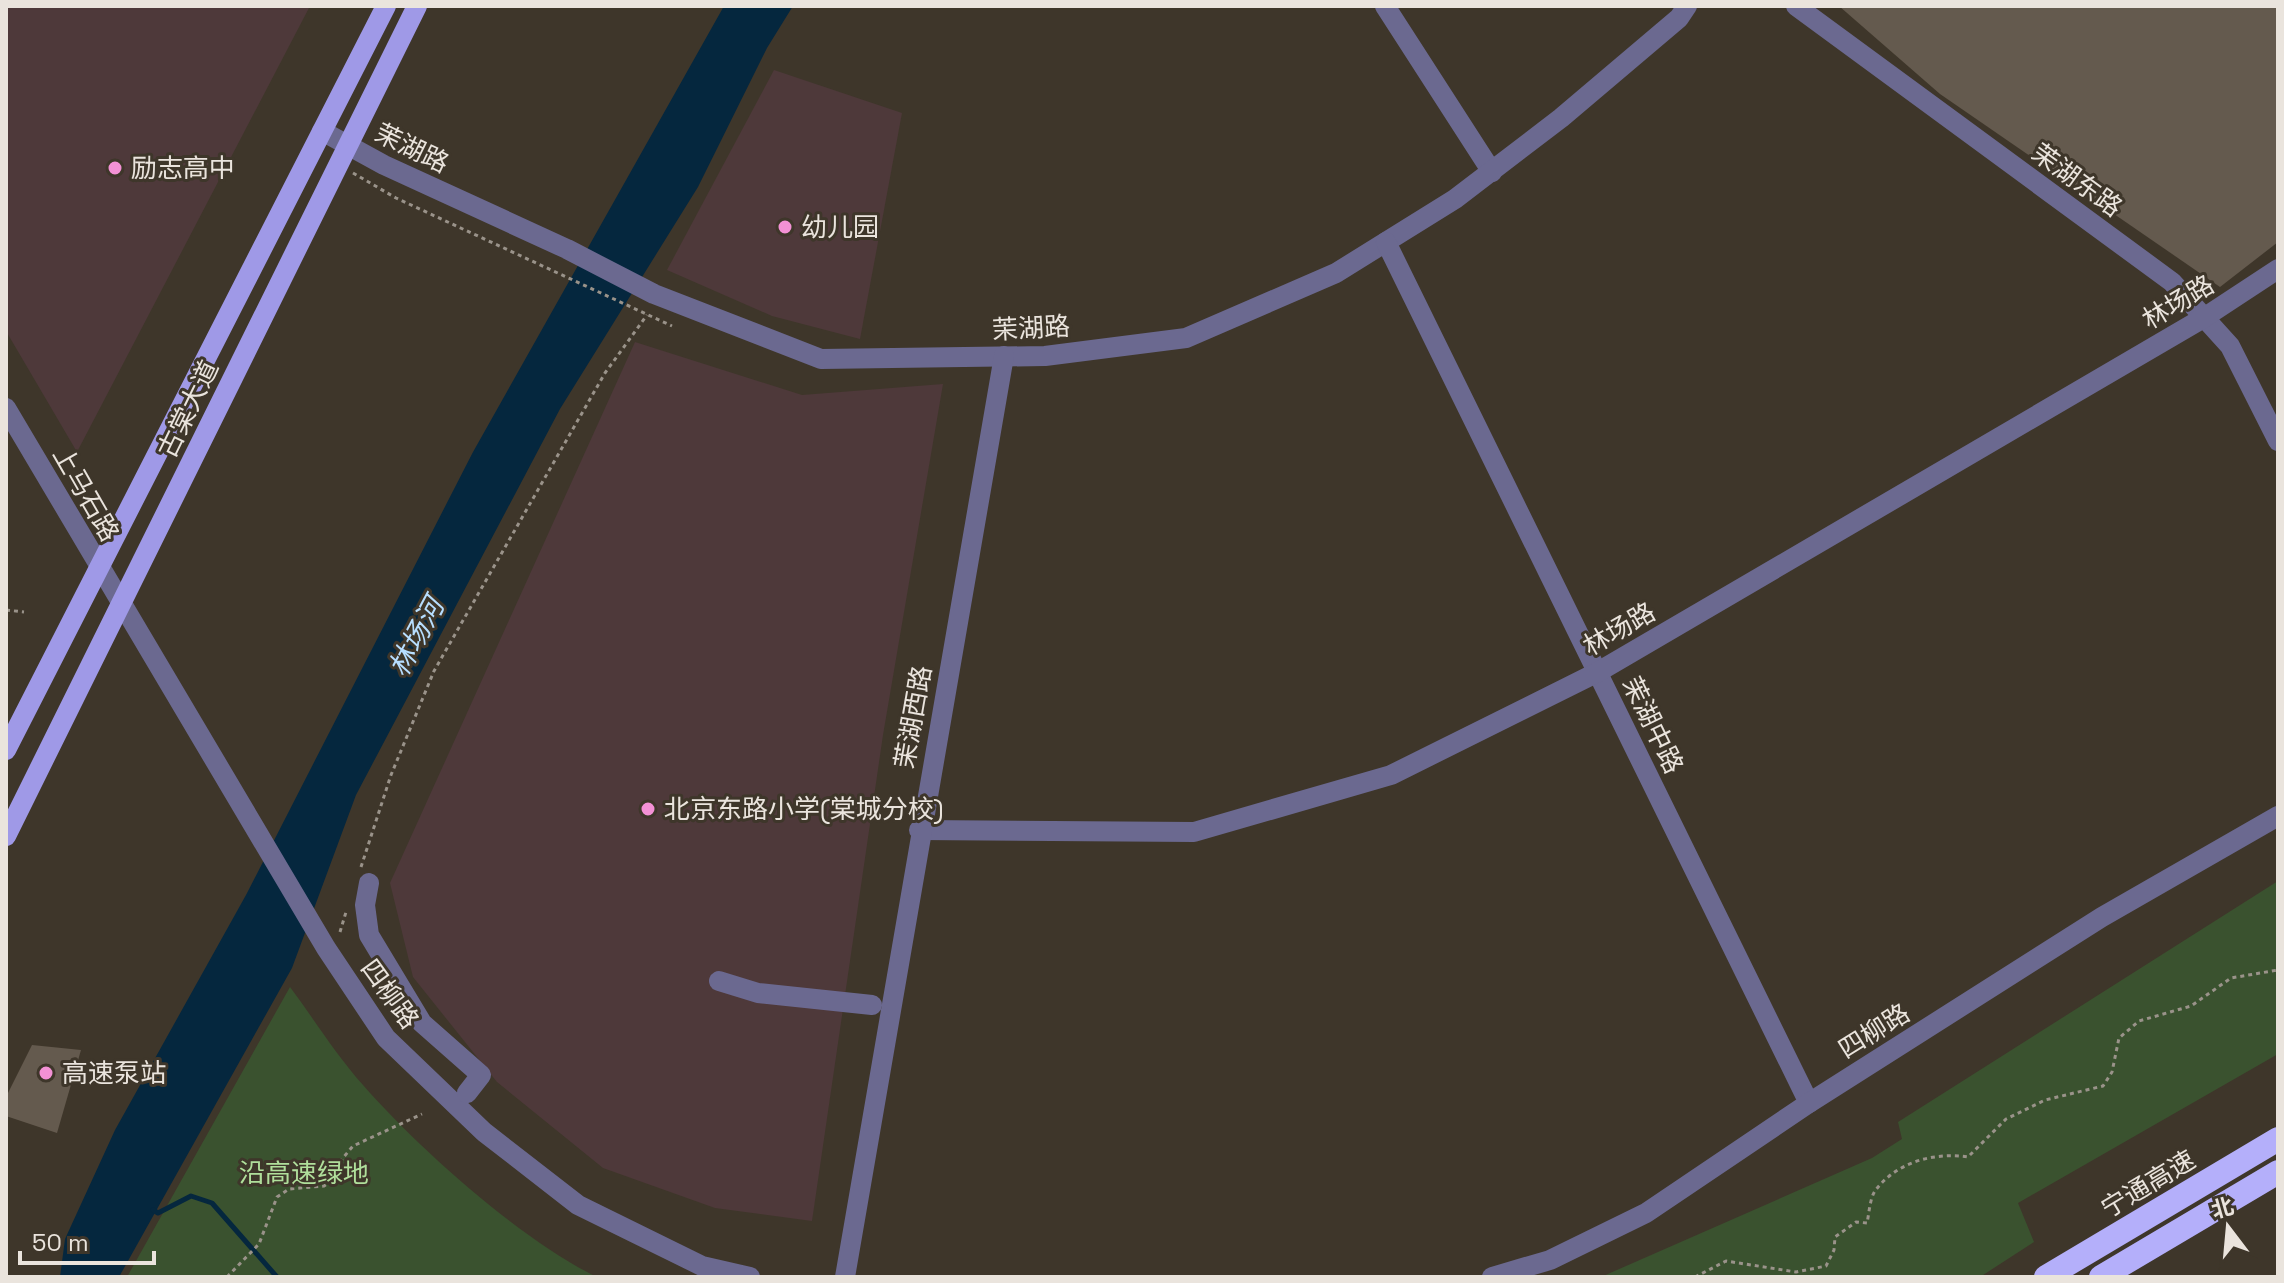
<svg xmlns="http://www.w3.org/2000/svg" width="2284" height="1283" font-family="'Space Grotesk','Noto Sans SC',sans-serif">
<style>
.education{fill:#4e393a}
.green{fill:#3a522f}
.water{fill:#05273e}
.lines{fill:none;stroke-linecap:round;stroke-linejoin:round}
.stream{stroke:#05273e;stroke-width:5}
.building{fill:#645a4e}
.path{stroke:#9a938a;stroke-width:3;stroke-dasharray:4 4;stroke-linecap:butt}
.minor{stroke:#6b6990;stroke-width:20}
.major{stroke:#9f99e7;stroke-width:20}
.highway{stroke:#b4affa;stroke-width:24}
.poi-dot{fill:#f391d5;stroke:#3e362a;stroke-width:3}
.labels{text-anchor:middle;dominant-baseline:central;stroke-width:6;stroke-linejoin:round;paint-order:stroke}
.street-label{font-size:26px;fill:#eae4dd;stroke:#3e362a}
.poi-label{font-size:26px;fill:#eae4dd;stroke:#3e362a;text-anchor:start}
.park-label{font-size:26px;fill:#b0df9b;stroke:#3e362a}
.water-label{font-size:28px;font-style:italic;fill:#b7deff;stroke:#3e362a}
</style>
<rect width="100%" height="100%" fill="#3e362a"/>
<g class="education">
<path d="M6 6H310L77 452 6 331Z"/>
<path d="M774 70 902 113 860 339 772 316 667 270Z"/>
<path d="M635 342 802 395 943 384 883 735 812 1221 715 1208 603 1168 497 1082 413 977 390 883Z"/>
</g>
<g class="green">
<path d="M2278 881V1054L2018 1203 2034 1242 1980 1277H1601L1872 1158 1902 1139 1898 1122Z"/>
<path d="M290 987C314 1019 336 1055 363 1085 419 1149 521 1240 597 1277H127Z"/>
</g>
<path class="water" d="M724 6H793L767 48 698 187 560 409 356 795 292 968 119 1277H60L65 1239 115 1130 246 895 473 452Z"/>
<g class="lines">
<path class="stream" d="M153 1210 158 1213 191 1196 212 1203 277 1277"/>
</g>
<g class="building">
<path d="M1839 6H2278V242L2220 287 1940 94Z"/>
<path d="M32 1045 81 1050 57 1133 6 1116V1097Z"/>
</g>
<g class="lines">
<g class="path">
<path d="M353 173 396 198 672 326"/>
<path d="M6 610 24 612"/>
<path d="M361 867 391 775 434 671 605 373 647 315"/>
<path d="M340 932 346 912"/>
<path d="M227 1277 259 1244 277 1197 289 1189 324 1186 337 1176 342 1159 353 1146 422 1114"/>
<path d="M1695 1277 1726 1261 1796 1272 1826 1266 1834 1250 1835 1237 1856 1222 1867 1223C1869 1214 1870 1198 1875 1191 1896 1162 1934 1152 1968 1157L2006 1119 2045 1100 2103 1086 2112 1072 2119 1038 2139 1021 2191 1006 2231 978 2278 970"/>
</g>
<g class="minor">
<path d="M1385 6 1492 172"/>
<path d="M1796 6 2172 282 2230 346 2278 441"/>
<path d="M322 131 384 165 567 249 654 294 821 359 1045 356 1186 338 1336 273 1455 199 1561 118 1679 18 1687 6"/>
<path d="M1386 242 1809 1103"/>
<path d="M6 408 326 948 386 1038 484 1132 578 1205 702 1266 750 1277"/>
<path d="M919 830 1194 832 1391 775 1598 672 2205 317 2278 269"/>
<path d="M369 883 365 905 369 935 422 1023 481 1075 467 1093"/>
<path d="M719 981 758 993 872 1005"/>
<path d="M845 1277 1004 356"/>
<path d="M1492 1277 1550 1260 1646 1213 1809 1103 2102 917 2278 816"/>
</g>
<g class="major">
<path d="M6 750 386 6"/>
<path d="M6 836 417 6"/>
</g>
<g class="highway">
<path d="M2046 1277 2278 1139"/>
<path d="M2101 1277 2278 1172"/>
</g>
</g>
<g class="poi-dot">
<circle cx="115" cy="168" r="8"/>
<circle cx="785" cy="227" r="8"/>
<circle cx="648" cy="809" r="8"/>
<circle cx="46" cy="1073" r="8"/>
</g>
<g class="labels">
<g class="street-label">
<text transform="translate(412 148) rotate(26)">茉湖路</text>
<text transform="translate(2077 180) rotate(36)">茉湖东路</text>
<text transform="translate(2178 302) rotate(-31)">林场路</text>
<text transform="translate(1031 328) rotate(-3)">茉湖路</text>
<text transform="translate(188 409) rotate(-64)">古棠大道</text>
<text transform="translate(86 494) rotate(60)">上马石路</text>
<text transform="translate(1619 629) rotate(-30)">林场路</text>
<text transform="translate(913 717) rotate(-80)">茉湖西路</text>
<text transform="translate(1653 725) rotate(64)">茉湖中路</text>
<text transform="translate(390 994) rotate(54)">四柳路</text>
<text transform="translate(1874 1031) rotate(-32)">四柳路</text>
<text transform="translate(2148 1184) rotate(-31)">宁通高速</text>
</g>
<g class="poi-label">
<text x="131" y="168">励志高中</text>
<text x="801" y="227">幼儿园</text>
<text x="664" y="809">北京东路小学(棠城分校)</text>
<text x="62" y="1073">高速泵站</text>
</g>
<g class="park-label">
<text x="304" y="1173">沿高速绿地</text>
</g>
<g class="water-label">
<text transform="translate(416 637) rotate(-62)">林场河</text>
</g>
</g>
<rect width="2284" height="1283" fill="none" stroke="#eae4dd" stroke-width="16"/>
<g transform="translate(2228 1227) rotate(344)" stroke="#3e362a" stroke-width="6" paint-order="stroke">
<path d="M0-6L14 30L0 20L-14 30Z" fill="#eae4dd"/>
<text y="-12" font-size="22" font-weight="bold" text-anchor="middle" fill="#eae4dd">北</text>
</g>
<path d="M20 1251v12h134v-12" fill="none" stroke="#eae4dd" stroke-width="4"/>
<text x="32" y="1251" font-size="24" fill="#eae4dd" stroke="#3e362a" stroke-width="6" paint-order="stroke">50 m</text>
</svg>
